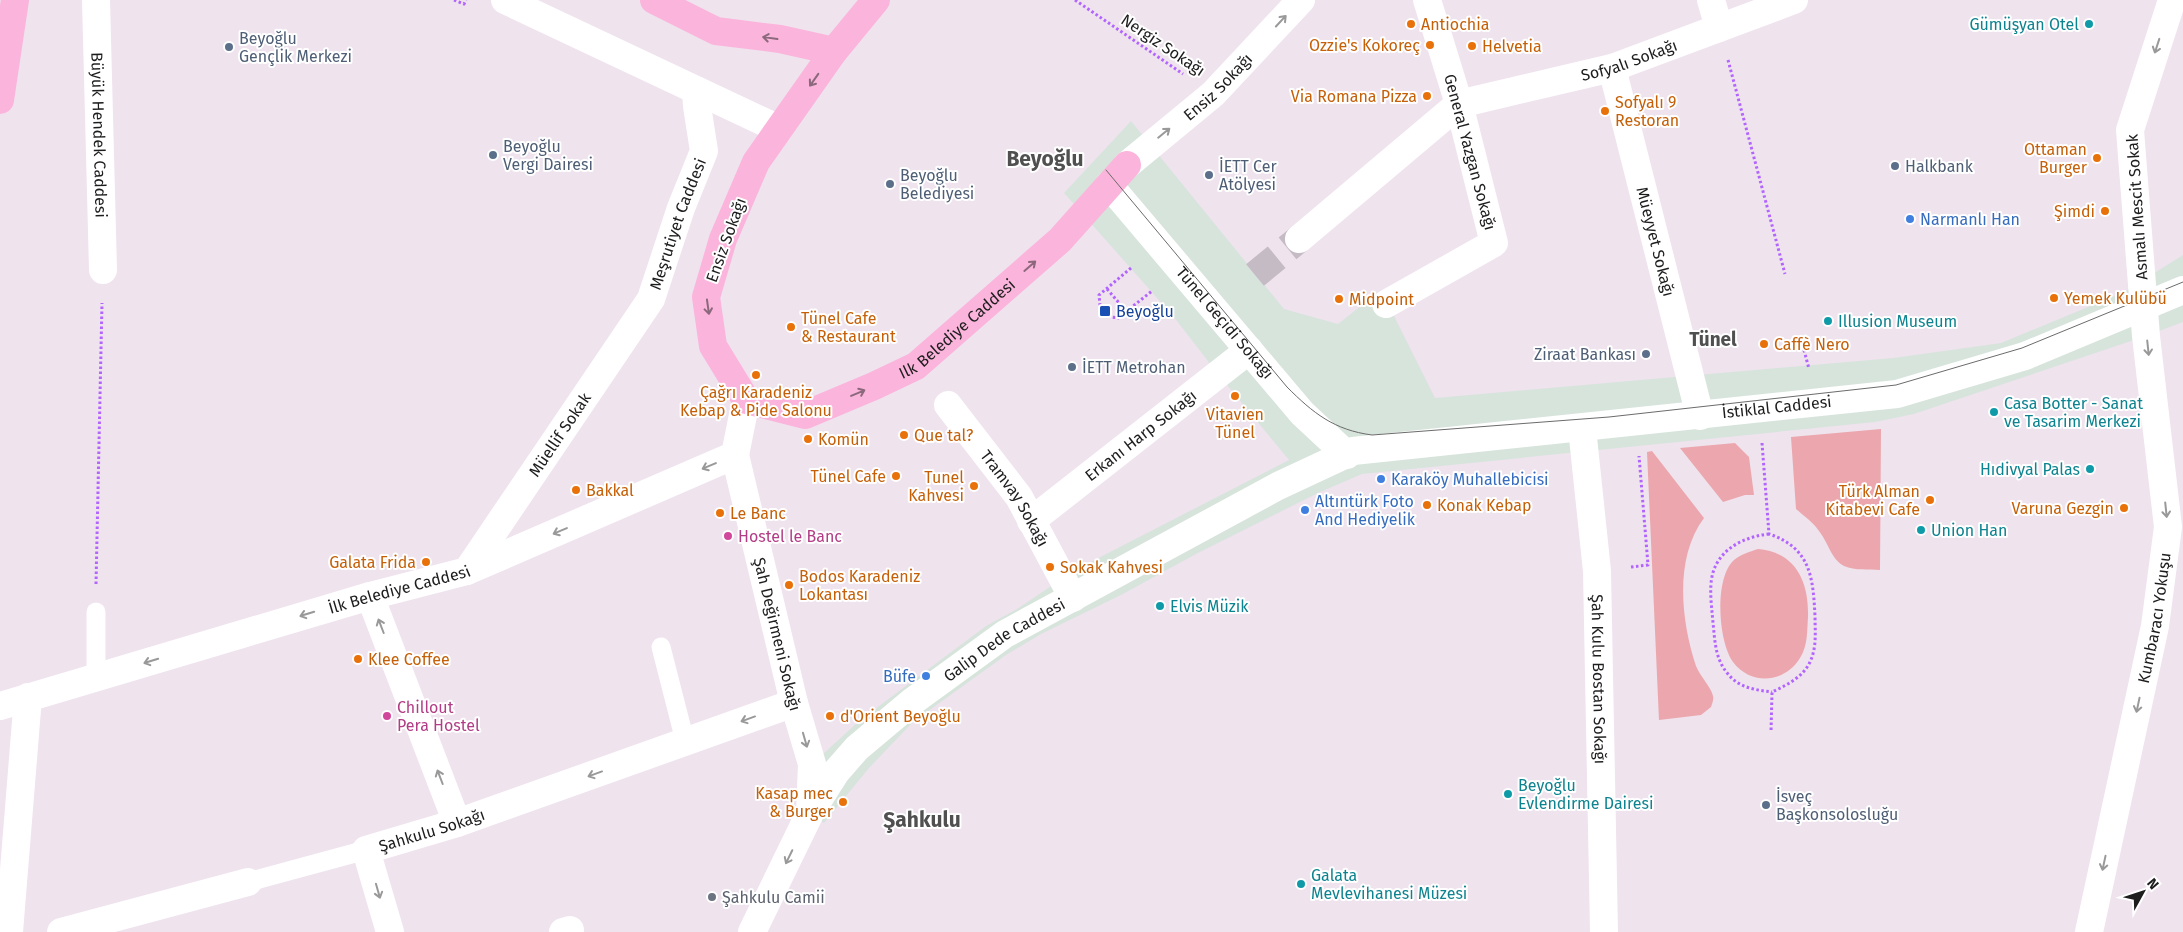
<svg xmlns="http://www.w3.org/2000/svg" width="2183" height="932" font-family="'Fira Sans',sans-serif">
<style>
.grass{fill:#eba7ad}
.plaza{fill:#d7e4dc}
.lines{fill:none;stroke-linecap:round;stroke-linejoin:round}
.street-tunnel{stroke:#c5bbc4;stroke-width:28;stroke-dasharray:28 14;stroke-linecap:butt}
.path{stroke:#b265fe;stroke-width:3;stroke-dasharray:2.5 2.5;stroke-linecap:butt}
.lane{stroke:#fff;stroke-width:19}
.street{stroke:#fff;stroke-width:28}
.secondary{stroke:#fbb4db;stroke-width:28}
.tram{stroke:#6b6b6b;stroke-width:1}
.oneway{stroke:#999}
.oneway2{stroke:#8c687c}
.food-dot{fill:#e8710a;stroke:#fff;stroke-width:2}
.culture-dot{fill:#0f9aa8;stroke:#fff;stroke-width:2}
.service-dot{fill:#5c6f8a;stroke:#fff;stroke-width:2}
.shop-dot{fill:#3f7fe0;stroke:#fff;stroke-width:2}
.transit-dot{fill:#1a4fb4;stroke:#fff;stroke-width:2}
.hotel-dot{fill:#d1479c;stroke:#fff;stroke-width:2}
.worship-dot{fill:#6b7280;stroke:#fff;stroke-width:2}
.labels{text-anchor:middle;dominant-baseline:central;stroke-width:4;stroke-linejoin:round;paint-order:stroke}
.food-label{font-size:16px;fill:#c56008;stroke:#fff;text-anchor:start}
.culture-label{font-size:16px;fill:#0d838f;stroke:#fff;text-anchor:start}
.service-label{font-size:16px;fill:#4e5e75;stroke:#fff;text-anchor:start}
.street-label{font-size:16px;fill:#1d1d1d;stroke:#fff}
.shop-label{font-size:16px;fill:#366cbe;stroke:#fff;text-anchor:start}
.transit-label{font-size:16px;fill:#164399;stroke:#fff;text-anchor:start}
.hotel-label{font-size:16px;fill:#b23c85;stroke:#fff;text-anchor:start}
.worship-label{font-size:16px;fill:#5b616d;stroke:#fff;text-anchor:start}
.quarter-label{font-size:19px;font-weight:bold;fill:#505050;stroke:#fff}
.district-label{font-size:21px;font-weight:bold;fill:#505050;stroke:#fff}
</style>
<rect width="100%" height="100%" fill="#efe3ee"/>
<g class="grass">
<path d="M1881 429 1880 570C1869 569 1855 571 1844 566 1831 559 1828 542 1819 531 1813 522 1804 516 1796 509L1791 437Z"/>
<path d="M1735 443 1749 457 1754 495H1745L1723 502 1680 448Z"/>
<path d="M1652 451 1704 518C1674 558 1681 621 1696 666 1700 676 1711 687 1713 696 1714 699 1712 704 1711 707L1701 715 1659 720 1647 452Z"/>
<path d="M1758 549C1796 552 1809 582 1808 617 1807 630 1808 646 1800 658 1785 683 1751 686 1733 662 1718 641 1714 578 1734 560 1741 554 1749 552 1758 549Z"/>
</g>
<path class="plaza" d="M1131 121 1284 309 1338 324 1381 290 1435 398 1893 358 2001 343 2124 292 2183 255V322L2146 336 1914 414 1875 422 1362 474 1318 493 1196 554 1121 595 1041 634 1006 655 913 722 869 768 824 823 810 813 823 754 859 721 986 626 1017 609 1075 570 1289 460 1218 374 1173 316 1064 193Z"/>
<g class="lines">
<path class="street-tunnel" d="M1255 275 1299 239"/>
<g class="path">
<path d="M454 0 464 4 466 0"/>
<path d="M1075 0 1183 74"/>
<path d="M1728 60 1785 274"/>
<path d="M1131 268 1099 295 1100 305 1111 317 1118 318 1152 291"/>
<path d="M1107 289 1126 311"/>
<path d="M1804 350 1809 369"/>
<path d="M1762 443 1769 534C1811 548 1813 578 1815 616 1815 632 1817 647 1810 662 1803 677 1787 685 1772 692L1771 732"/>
<path d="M1769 534C1741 537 1713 552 1711 584 1710 597 1712 610 1713 623 1715 641 1715 659 1728 674 1739 688 1756 690 1772 692"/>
<path d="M1631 567 1648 565 1639 456"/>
<path d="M96 584 102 303"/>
</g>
<g class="lane">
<path d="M96 612V677"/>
<path d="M661 647 685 741"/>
<path d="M248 882 366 850"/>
</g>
<g class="street">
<path id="s1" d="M96 0 103 270"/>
<path d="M505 0 779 129"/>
<path d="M1711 0 1719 28"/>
<path id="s2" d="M1612 68 1700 416"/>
<path id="s3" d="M1127 165 1213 94 1301 0"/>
<path id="s4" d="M1109 185 1302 413 1347 455"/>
<path id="s5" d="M1299 239 1459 104 1612 68 1794 0"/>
<path d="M1386 304 1494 243 1459 104 1427 0"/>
<path id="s6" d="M948 405 1019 497 1073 598"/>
<path id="s7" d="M1582 428 1597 571 1604 932"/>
<path id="s8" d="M735 455 794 703 812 764 810 812"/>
<path id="s9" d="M1031 521 1249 350"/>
<path id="s10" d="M467 571 651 299 681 208 704 151 697 106 696 90"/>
<path d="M370 596 457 823"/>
<path id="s11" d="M0 706 370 596 467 571 735 455 746 400"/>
<path d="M9 932 28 697"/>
<path d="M61 932 248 882"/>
<path id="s12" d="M390 932 366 850 457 823 794 703"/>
<path d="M563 932 570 930"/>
<path id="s13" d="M752 932 810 813 836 772 857 748 913 701 1005 634 1278 486 1353 451 1897 394 2025 356 2183 290"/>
<path id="s14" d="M2089 932 2155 626 2168 527 2146 336 2130 130 2172 0"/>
</g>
<g class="secondary">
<path d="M654 0 716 31 780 39 834 51"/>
<path id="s15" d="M876 0 834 51 756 162 723 239 706 297 713 346 746 400 805 415 874 386 916 366 1060 240 1127 165"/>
<path d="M0 100 15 0"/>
</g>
<path class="tram" d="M1106 170 1287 387C1313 413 1334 430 1372 435L1609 417 1896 385 2022 348 2183 282"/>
</g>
<defs><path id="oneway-shaft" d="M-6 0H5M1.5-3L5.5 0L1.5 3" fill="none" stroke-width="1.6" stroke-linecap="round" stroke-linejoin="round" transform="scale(1.25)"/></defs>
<g class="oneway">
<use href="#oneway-shaft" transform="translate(1281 21) rotate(-47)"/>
<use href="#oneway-shaft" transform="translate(2157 46) rotate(108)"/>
<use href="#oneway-shaft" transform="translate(1164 133) rotate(-39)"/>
<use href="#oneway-shaft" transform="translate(2148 348) rotate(84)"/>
<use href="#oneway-shaft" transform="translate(709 466) rotate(157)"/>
<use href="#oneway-shaft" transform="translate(2166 510) rotate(84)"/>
<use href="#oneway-shaft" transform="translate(560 531) rotate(157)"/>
<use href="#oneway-shaft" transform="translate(307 614) rotate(163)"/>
<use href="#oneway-shaft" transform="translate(381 626) rotate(-111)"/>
<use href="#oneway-shaft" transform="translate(151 661) rotate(163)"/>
<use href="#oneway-shaft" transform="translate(2138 705) rotate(102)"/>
<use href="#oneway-shaft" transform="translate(748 719) rotate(160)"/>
<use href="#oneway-shaft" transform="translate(805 740) rotate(74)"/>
<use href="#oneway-shaft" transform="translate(595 774) rotate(160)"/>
<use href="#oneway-shaft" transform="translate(440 777) rotate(-111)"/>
<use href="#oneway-shaft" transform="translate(789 857) rotate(116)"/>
<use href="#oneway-shaft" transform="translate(2104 863) rotate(102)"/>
<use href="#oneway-shaft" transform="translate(378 891) rotate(74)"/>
</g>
<g class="oneway2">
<use href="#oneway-shaft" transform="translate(770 38) rotate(-172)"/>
<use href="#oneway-shaft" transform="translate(814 80) rotate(125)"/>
<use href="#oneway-shaft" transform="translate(1030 266) rotate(-41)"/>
<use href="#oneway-shaft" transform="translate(708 307) rotate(82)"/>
<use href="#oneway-shaft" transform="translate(858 393) rotate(-23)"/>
</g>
<g class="food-dot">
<circle cx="1411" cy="24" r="5"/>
<circle cx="1430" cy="45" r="5"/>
<circle cx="1472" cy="46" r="5"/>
<circle cx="1427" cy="96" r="5"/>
<circle cx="1605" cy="111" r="5"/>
<circle cx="2097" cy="158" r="5"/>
<circle cx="2105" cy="211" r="5"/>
<circle cx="2054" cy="298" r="5"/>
<circle cx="1339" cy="299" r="5"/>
<circle cx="791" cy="327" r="5"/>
<circle cx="1764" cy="344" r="5"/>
<circle cx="756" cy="375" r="5"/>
<circle cx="1235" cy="396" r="5"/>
<circle cx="904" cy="435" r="5"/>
<circle cx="808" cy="439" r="5"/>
<circle cx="896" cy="476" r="5"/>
<circle cx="974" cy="486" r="5"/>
<circle cx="576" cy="490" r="5"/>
<circle cx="1930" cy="500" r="5"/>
<circle cx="1427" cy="505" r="5"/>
<circle cx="2124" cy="508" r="5"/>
<circle cx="720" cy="513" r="5"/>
<circle cx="426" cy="562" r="5"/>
<circle cx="1050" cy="567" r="5"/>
<circle cx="789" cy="585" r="5"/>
<circle cx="358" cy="659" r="5"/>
<circle cx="830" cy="716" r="5"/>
<circle cx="843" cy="802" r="5"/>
</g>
<g class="culture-dot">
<circle cx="2089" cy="24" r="5"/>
<circle cx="1828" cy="321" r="5"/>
<circle cx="1994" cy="412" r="5"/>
<circle cx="2090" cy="469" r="5"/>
<circle cx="1921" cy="530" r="5"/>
<circle cx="1160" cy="606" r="5"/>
<circle cx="1508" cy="794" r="5"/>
<circle cx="1301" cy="884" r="5"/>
</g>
<g class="service-dot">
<circle cx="229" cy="47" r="5"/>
<circle cx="493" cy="155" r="5"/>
<circle cx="1895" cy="166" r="5"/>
<circle cx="1209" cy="175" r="5"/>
<circle cx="890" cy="184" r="5"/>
<circle cx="1646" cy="354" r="5"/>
<circle cx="1072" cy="367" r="5"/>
<circle cx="1766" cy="805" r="5"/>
</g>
<g class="shop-dot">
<circle cx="1910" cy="219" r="5"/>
<circle cx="1381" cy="479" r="5"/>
<circle cx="1305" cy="510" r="5"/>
<circle cx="926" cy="676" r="5"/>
</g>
<rect class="transit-dot" x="1099" y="305" width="12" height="12" rx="2.5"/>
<g class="hotel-dot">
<circle cx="728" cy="536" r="5"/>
<circle cx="387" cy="716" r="5"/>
</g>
<circle class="worship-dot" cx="712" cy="897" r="5"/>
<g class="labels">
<g class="food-label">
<text x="1421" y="24">Antiochia</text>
<text x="1420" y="45" text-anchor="end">Ozzie's Kokoreç</text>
<text x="1482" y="46">Helvetia</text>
<text x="1417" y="96" text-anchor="end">Via Romana Pizza</text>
<text x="1615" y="102">Sofyalı 9<tspan x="1615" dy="18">Restoran</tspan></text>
<text x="2087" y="149" text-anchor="end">Ottaman<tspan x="2087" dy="18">Burger</tspan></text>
<text x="2095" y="211" text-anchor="end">Şimdi</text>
<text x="2064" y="298">Yemek Kulübü</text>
<text x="1349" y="299">Midpoint</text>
<text x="801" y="318">Tünel Cafe<tspan x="801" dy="18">&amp; Restaurant</tspan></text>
<text x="1774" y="344">Caffè Nero</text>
<text x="756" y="392" text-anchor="middle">Çağrı Karadeniz<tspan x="756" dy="18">Kebap &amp; Pide Salonu</tspan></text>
<text x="1235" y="414" text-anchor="middle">Vitavien<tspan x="1235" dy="18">Tünel</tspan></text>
<text x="914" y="435">Que tal?</text>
<text x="818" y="439">Komün</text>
<text x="886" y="476" text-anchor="end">Tünel Cafe</text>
<text x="964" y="477" text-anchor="end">Tunel<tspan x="964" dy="18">Kahvesi</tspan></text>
<text x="586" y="490">Bakkal</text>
<text x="1920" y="491" text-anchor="end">Türk Alman<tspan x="1920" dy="18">Kitabevi Cafe</tspan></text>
<text x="1437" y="505">Konak Kebap</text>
<text x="2114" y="508" text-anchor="end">Varuna Gezgin</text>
<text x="730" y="513">Le Banc</text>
<text x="416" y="562" text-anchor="end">Galata Frida</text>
<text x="1060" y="567">Sokak Kahvesi</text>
<text x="799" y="576">Bodos Karadeniz<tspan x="799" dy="18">Lokantası</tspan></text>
<text x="368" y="659">Klee Coffee</text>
<text x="840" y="716">d'Orient Beyoğlu</text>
<text x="833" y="793" text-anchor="end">Kasap mec<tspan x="833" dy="18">&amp; Burger</tspan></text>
</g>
<g class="culture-label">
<text x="2079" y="24" text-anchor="end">Gümüşyan Otel</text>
<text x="1838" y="321">Illusion Museum</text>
<text x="2004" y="403">Casa Botter - Sanat<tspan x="2004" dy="18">ve Tasarim Merkezi</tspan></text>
<text x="2080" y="469" text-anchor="end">Hıdivyal Palas</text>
<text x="1931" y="530">Union Han</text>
<text x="1170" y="606">Elvis Müzik</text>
<text x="1518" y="785">Beyoğlu<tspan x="1518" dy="18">Evlendirme Dairesi</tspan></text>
<text x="1311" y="875">Galata<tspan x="1311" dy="18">Mevlevihanesi Müzesi</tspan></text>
</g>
<g class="service-label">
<text x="239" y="38">Beyoğlu<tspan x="239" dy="18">Gençlik Merkezi</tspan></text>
<text x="503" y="146">Beyoğlu<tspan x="503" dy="18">Vergi Dairesi</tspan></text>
<text x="1219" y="166">İETT Cer<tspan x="1219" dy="18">Atölyesi</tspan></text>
<text x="1905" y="166">Halkbank</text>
<text x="900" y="175">Beyoğlu<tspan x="900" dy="18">Belediyesi</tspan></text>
<text x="1636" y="354" text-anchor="end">Ziraat Bankası</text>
<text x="1082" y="367">İETT Metrohan</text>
<text x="1776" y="796">İsveç<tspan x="1776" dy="18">Başkonsolosluğu</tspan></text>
</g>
<g class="street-label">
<text transform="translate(1163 45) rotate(34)">Nergiz Sokağı</text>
<text stroke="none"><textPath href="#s5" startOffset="385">Sofyalı Sokağı</textPath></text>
<text stroke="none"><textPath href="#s3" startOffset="120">Ensiz Sokağı</textPath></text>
<text stroke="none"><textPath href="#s1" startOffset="135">Büyük Hendek Caddesi</textPath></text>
<text transform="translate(1470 152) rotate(75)">General Yazgan Sokağı</text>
<text transform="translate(2137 207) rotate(-94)">Asmalı Mescit Sokak</text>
<text stroke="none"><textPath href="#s10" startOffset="408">Meşrutiyet Caddesi</textPath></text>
<text transform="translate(726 240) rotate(-70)">Ensiz Sokağı</text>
<text stroke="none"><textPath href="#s2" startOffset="179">Müeyyet Sokağı</textPath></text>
<text stroke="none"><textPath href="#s4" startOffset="180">Tünel Geçidi Sokağı</textPath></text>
<text stroke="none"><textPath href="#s15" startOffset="696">Ilk Belediye Caddesi</textPath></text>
<text stroke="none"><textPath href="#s13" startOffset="1219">İstiklal Caddesi</textPath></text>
<text stroke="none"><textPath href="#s10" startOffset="165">Müellif Sokak</textPath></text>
<text stroke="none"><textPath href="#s9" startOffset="139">Erkanı Harp Sokağı</textPath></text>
<text stroke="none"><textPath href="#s6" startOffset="115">Tramvay Sokağı</textPath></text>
<text stroke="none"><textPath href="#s11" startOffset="416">İlk Belediye Caddesi</textPath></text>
<text stroke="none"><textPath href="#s14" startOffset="321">Kumbaracı Yokuşu</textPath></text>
<text stroke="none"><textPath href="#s8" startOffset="184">Şah Değirmeni Sokağı</textPath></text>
<text stroke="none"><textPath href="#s13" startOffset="396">Galip Dede Caddesi</textPath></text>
<text stroke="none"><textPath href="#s7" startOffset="252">Şah Kulu Bostan Sokağı</textPath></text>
<text stroke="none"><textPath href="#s12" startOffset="154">Şahkulu Sokağı</textPath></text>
</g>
<g class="shop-label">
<text x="1920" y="219">Narmanlı Han</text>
<text x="1391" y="479">Karaköy Muhallebicisi</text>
<text x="1315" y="501">Altıntürk Foto<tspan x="1315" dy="18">And Hediyelik</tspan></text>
<text x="916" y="676" text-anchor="end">Büfe</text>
</g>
<g class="transit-label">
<text x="1116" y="311">Beyoğlu</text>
</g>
<g class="hotel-label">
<text x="738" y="536">Hostel le Banc</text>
<text x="397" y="707">Chillout<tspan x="397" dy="18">Pera Hostel</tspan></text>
</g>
<g class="worship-label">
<text x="722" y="897">Şahkulu Camii</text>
</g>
<g class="quarter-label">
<text x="1713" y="339">Tünel</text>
</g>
<g class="district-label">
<text x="1045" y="159">Beyoğlu</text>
<text x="922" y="820">Şahkulu</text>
</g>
</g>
<g transform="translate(2143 892) rotate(50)" stroke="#ffffff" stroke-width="4" paint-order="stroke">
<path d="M0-4L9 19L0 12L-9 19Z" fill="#1d1d1d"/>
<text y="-8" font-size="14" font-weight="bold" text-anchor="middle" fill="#1d1d1d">N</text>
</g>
</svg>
